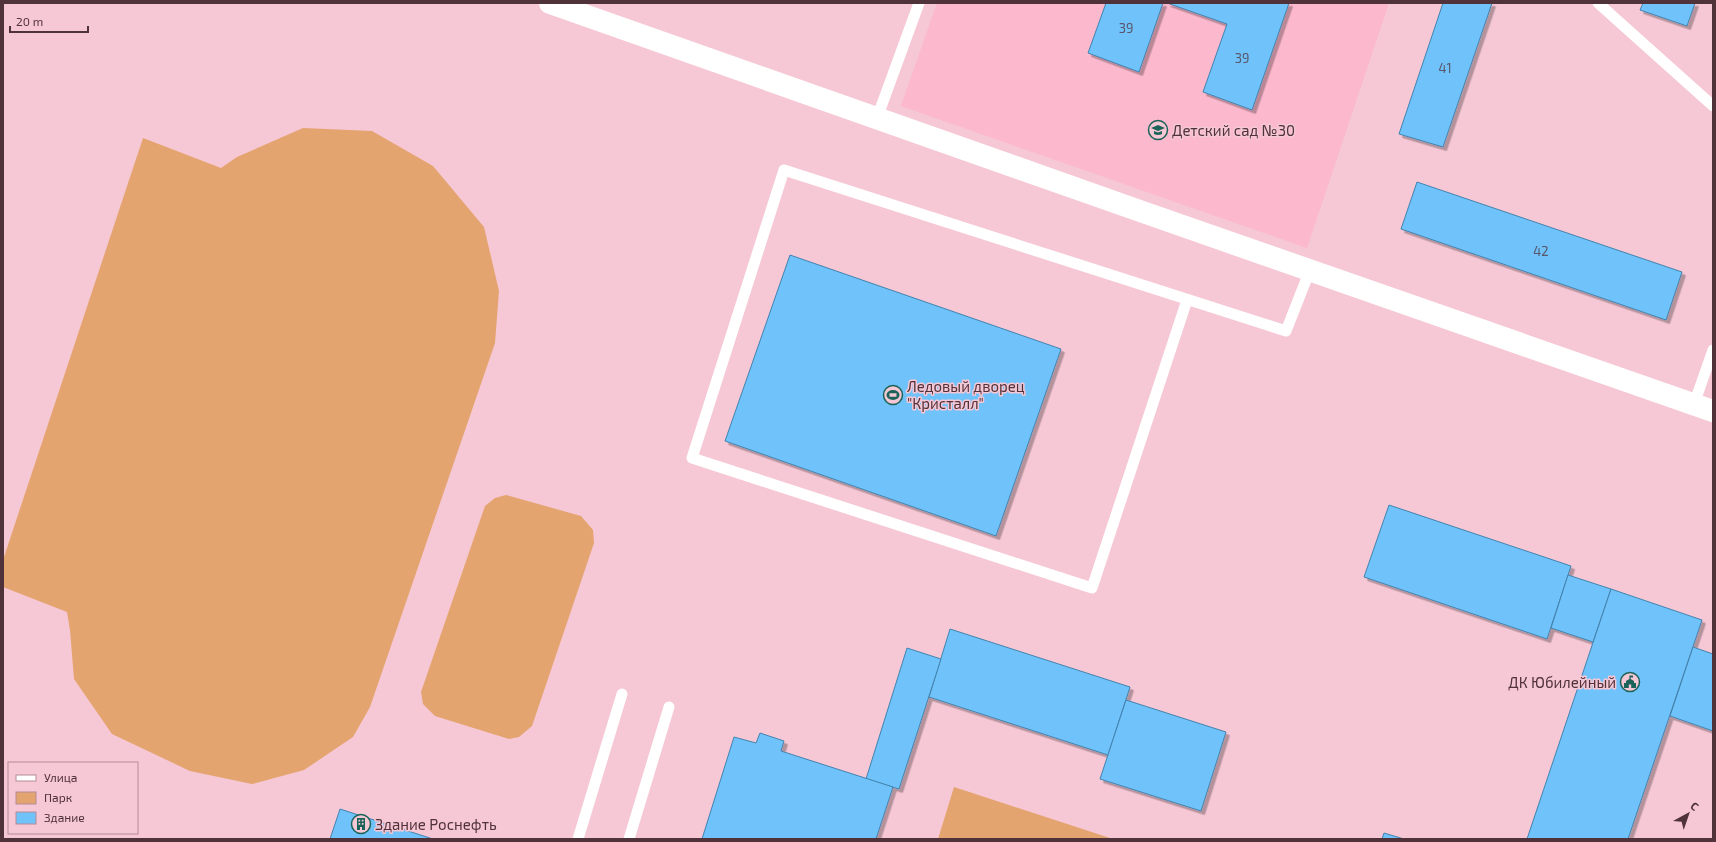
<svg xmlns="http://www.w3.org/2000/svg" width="1716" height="842" font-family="'Exo 2',sans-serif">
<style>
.built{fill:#fcb8cc}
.green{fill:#e4a46f}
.building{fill:#6fc2fa;stroke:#4283ae;filter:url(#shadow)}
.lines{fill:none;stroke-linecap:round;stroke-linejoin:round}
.service{stroke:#fff;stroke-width:11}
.minor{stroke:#fff;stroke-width:22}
.labels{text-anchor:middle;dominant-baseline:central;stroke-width:3;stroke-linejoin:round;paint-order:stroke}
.number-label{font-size:13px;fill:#58566b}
.poi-label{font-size:15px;fill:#50323b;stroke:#f6c7d4;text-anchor:start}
</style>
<defs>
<filter id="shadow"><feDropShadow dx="3.5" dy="3.5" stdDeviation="0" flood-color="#0004"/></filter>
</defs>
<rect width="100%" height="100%" fill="#f6c7d4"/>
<path class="built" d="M937 3H1389L1307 248 901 106Z"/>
<g class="green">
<path d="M303 128 372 131 433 166 484 227 499 291 495 343 370 707 353 737 304 770 252 784 190 771 112 734 74 679 70 630 67 612 3 587V560L143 138 221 168 237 157Z"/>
<path d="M506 495 581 516 593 530 594 543 532 726 519 737 509 739 435 716 423 704 421 692 485 506 495 498Z"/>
<path d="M954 787 1113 839H938Z"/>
</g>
<g class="building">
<path d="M1106 3H1163L1139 72 1088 53Z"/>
<path d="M1167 3H1289L1252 110 1203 92 1227 24Z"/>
<path d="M1443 3H1492L1443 147 1399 134Z"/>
<path d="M1643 3H1695L1687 26 1640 10Z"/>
<path d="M1417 182 1682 272 1666 320 1401 229Z"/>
<path d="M790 255 1061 349 996 536 725 441Z"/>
<path d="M1389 505 1571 566 1547 639 1364 577Z"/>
<path d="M1568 575 1611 589 1593 642 1551 628Z"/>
<path d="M1611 589 1702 620 1628 839H1527Z"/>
<path d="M950 629 1130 687 1108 755 929 697Z"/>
<path d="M1693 647 1713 654V731L1670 716Z"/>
<path d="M907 648 941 659 899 789 866 779Z"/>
<path d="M1126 700 1226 732 1201 811 1100 779Z"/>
<path d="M760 733 784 741 781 751 893 787 876 839H702L734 737 756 743Z"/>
<path d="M340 809 433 839H330Z"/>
<path d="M1384 833 1404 839H1382Z"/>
</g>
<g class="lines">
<g class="service">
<path d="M1598 3 1713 106"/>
<path d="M877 118 919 3"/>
<path d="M1187 300 1092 588 692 458 784 170 1286 331 1310 270"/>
<path d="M1694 404 1713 350"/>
<path d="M578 839 622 694"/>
<path d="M629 839 669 707"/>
</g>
<path class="minor" d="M550 3 1140 211 1713 411"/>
</g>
<defs>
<symbol id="school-ring" viewBox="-11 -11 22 22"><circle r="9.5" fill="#f6c7d4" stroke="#1b6358" stroke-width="1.5"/><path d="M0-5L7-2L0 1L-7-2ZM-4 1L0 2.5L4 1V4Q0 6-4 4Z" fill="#1b6358"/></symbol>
<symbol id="stadium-ring" viewBox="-11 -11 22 22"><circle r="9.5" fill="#f6c7d4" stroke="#1b6358" stroke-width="1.5"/><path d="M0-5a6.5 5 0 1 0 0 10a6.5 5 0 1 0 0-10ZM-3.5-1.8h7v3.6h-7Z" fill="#1b6358"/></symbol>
<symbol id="civic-ring" viewBox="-11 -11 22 22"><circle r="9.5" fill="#f6c7d4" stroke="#1b6358" stroke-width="1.5"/><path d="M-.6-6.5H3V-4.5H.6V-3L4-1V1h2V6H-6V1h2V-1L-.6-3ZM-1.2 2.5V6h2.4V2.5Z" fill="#1b6358"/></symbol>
<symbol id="building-ring" viewBox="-11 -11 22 22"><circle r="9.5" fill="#f6c7d4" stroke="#1b6358" stroke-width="1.5"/><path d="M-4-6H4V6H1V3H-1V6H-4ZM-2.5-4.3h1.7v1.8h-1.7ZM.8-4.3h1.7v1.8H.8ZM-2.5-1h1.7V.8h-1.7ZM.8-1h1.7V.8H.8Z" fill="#1b6358"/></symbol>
</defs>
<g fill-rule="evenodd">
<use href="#school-ring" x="1147" y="119" width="22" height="22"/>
<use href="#stadium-ring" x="882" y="384" width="22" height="22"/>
<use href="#civic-ring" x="1619" y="671" width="22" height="22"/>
<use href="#building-ring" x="350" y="813" width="22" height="22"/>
</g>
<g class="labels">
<g class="number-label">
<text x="1126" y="28">39</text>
<text x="1242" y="58">39</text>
<text x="1445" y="68">41</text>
<text x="1541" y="251">42</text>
</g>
<g class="poi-label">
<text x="1172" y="130">Детский сад №30</text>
<text x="907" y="386">Ледовый дворец<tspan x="907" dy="17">"Кристалл"</tspan></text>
<text x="1616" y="682" text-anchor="end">ДК Юбилейный</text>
<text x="375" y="824">Здание Роснефть</text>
</g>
</g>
<rect width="1716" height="842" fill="none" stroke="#50323b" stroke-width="8"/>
<rect x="8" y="762" width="130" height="72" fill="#f6c7d4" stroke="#b48b97"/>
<rect x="16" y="775" width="20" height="6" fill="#ffffff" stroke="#b48b97"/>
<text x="44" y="782" font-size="12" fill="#50323b">Улица</text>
<rect x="16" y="792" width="20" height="12" fill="#e4a46f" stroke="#b48b97"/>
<text x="44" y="802" font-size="12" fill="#50323b">Парк</text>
<rect x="16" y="812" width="20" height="12" fill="#6fc2fa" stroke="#b48b97"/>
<text x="44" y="822" font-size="12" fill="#50323b">Здание</text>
<g transform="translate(1688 814) rotate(40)" stroke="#f6c7d4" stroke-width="3" paint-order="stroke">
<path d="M0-3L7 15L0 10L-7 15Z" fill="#50323b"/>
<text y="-6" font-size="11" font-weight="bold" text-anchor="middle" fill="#50323b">С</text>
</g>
<path d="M10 26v6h78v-6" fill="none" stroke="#50323b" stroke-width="2"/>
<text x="16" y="26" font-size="12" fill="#50323b" stroke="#f6c7d4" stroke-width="3" paint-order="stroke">20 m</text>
</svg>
